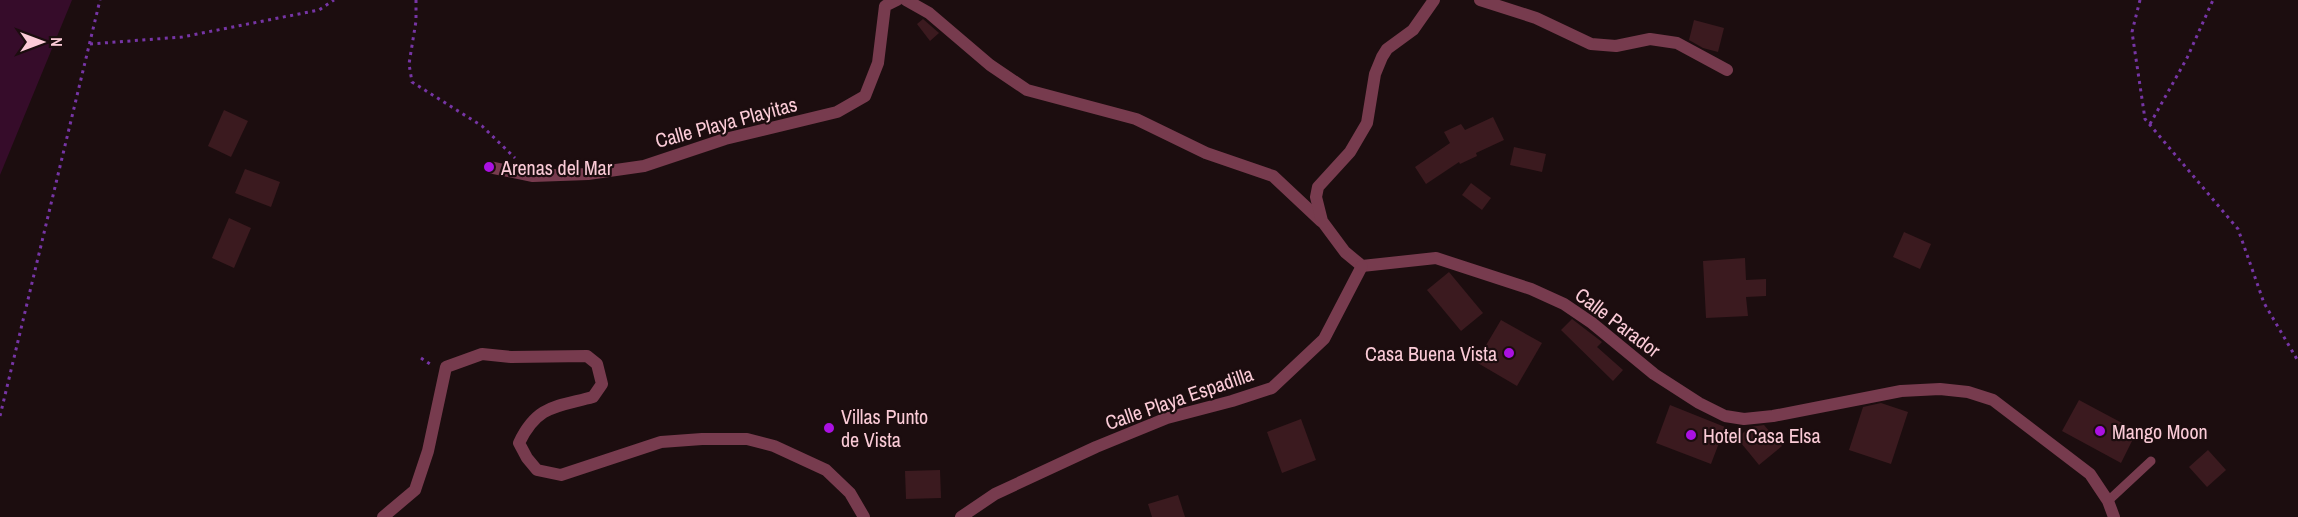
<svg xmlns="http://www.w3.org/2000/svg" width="2298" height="517" font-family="'Archivo Narrow',sans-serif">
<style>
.water{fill:#360c2a}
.building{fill:#3b1a1f}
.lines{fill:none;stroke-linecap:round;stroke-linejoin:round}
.path{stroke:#7635a5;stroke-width:3;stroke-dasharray:3 4.5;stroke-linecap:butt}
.service{stroke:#773b4e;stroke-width:9}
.minor{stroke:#773b4e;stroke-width:12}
.poi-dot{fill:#ab11e2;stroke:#1c0d0f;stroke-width:2}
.labels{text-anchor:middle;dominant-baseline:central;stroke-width:4.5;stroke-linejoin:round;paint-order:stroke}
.street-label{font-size:20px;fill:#fbcbd7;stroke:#1c0d0f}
.poi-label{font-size:20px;fill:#fbcbd7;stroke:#1c0d0f;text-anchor:start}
</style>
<rect width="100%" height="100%" fill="#1c0d0f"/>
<path class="water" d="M0 0H72L0 175Z"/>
<g class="building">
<path d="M923 19 939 33 930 41 917 24Z"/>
<path d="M1694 20 1724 28 1718 52 1703 48 1689 40Z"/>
<path d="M224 110 248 121 231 157 208 146Z"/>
<path d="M1493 117 1504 140 1476 153 1477 156 1460 164 1459 162 1426 184 1415 167 1450 143 1444 132 1461 124 1465 130Z"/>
<path d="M1514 147 1546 154 1542 172 1510 165Z"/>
<path d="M245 169 280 182 271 207 235 193Z"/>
<path d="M1471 183 1491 198 1482 210 1462 195Z"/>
<path d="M229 218 251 228 234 268 212 258Z"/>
<path d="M1904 232 1931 244 1920 269 1893 257Z"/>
<path d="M1745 258 1746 280 1766 279V296L1746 297 1748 316 1706 318 1703 261Z"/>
<path d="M1449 272 1483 313 1461 331 1427 290Z"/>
<path d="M1572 319 1602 342 1597 347 1623 370 1613 381 1561 330Z"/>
<path d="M1501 320 1542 343 1517 386 1476 362Z"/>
<path d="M2079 400 2137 431 2121 463 2062 431Z"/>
<path d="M1881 403 1908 412 1891 464 1849 450 1863 407Z"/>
<path d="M1670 405 1725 427 1711 464 1656 443Z"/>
<path d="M1301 419 1316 460 1282 473 1267 432Z"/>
<path d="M1764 425 1782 446 1759 465 1737 438 1750 427Z"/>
<path d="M2208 450 2226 470 2207 487 2189 467Z"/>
<path d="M940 470 941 498 906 499 905 471Z"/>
<path d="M1178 495 1185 517H1152L1148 504Z"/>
</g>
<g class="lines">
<g class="path">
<path d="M416 0V21L409 64 412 82 482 126 515 158"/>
<path d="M2140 0 2132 32 2145 119 2238 229 2264 303 2298 361"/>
<path d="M90 44 182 37 319 10 334 0"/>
<path d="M2150 124 2187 58 2213 0"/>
<path d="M421 358 433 366"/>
<path d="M0 416 100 0"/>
</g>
<path class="service" d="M2108 501 2151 461"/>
<g class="minor">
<path d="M906 0 929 13 990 65 1027 90 1136 119 1206 153 1273 176 1321 221"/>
<path d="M1434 0 1413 30 1387 49 1382 57 1375 74 1367 123 1350 152 1318 187 1316 197 1322 221 1345 252 1362 266 1436 258 1531 289 1564 304 1592 323 1654 374 1699 403 1725 416 1744 419 1773 416 1901 391 1940 389 1968 392 1993 400 2090 474 2108 501 2114 517"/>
<path d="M1480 0 1536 18 1591 44 1616 46 1650 39 1677 43 1727 70"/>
<path d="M489 167 533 176 588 174 644 166 725 139 837 112 865 96 878 63 885 6 897 0"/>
<path d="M383 517 415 490 428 451 446 367 482 354 511 357 587 356 597 364 602 384 593 397C556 407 537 405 519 443L527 458 537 470 561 475 661 442 702 439H747L774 446 826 470 850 493 864 517"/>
<path d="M961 517 995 494 1096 447 1167 418 1232 401 1272 388 1324 339 1362 266"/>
</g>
</g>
<g class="poi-dot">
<circle cx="489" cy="167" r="6"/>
<circle cx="1509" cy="353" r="6"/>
<circle cx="829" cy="428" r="6"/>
<circle cx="2100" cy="431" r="6"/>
<circle cx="1691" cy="435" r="6"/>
</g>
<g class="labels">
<g class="street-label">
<text transform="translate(726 122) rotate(-15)">Calle Playa Playitas</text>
<text transform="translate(1618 322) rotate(37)">Calle Parador</text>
<text transform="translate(1179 398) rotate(-19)">Calle Playa Espadilla</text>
</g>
<g class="poi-label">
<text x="501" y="167">Arenas del Mar</text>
<text x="1497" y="353" text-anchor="end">Casa Buena Vista</text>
<text x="841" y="416">Villas Punto<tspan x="841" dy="23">de Vista</tspan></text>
<text x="2112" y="431">Mango Moon</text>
<text x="1703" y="435">Hotel Casa Elsa</text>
</g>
</g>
<g transform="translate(42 42) rotate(90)" stroke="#1c0d0f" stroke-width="4.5" paint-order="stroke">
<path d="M0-4.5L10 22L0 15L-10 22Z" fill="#fbcbd7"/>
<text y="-9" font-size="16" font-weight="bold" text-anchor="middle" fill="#fbcbd7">N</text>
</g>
</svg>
